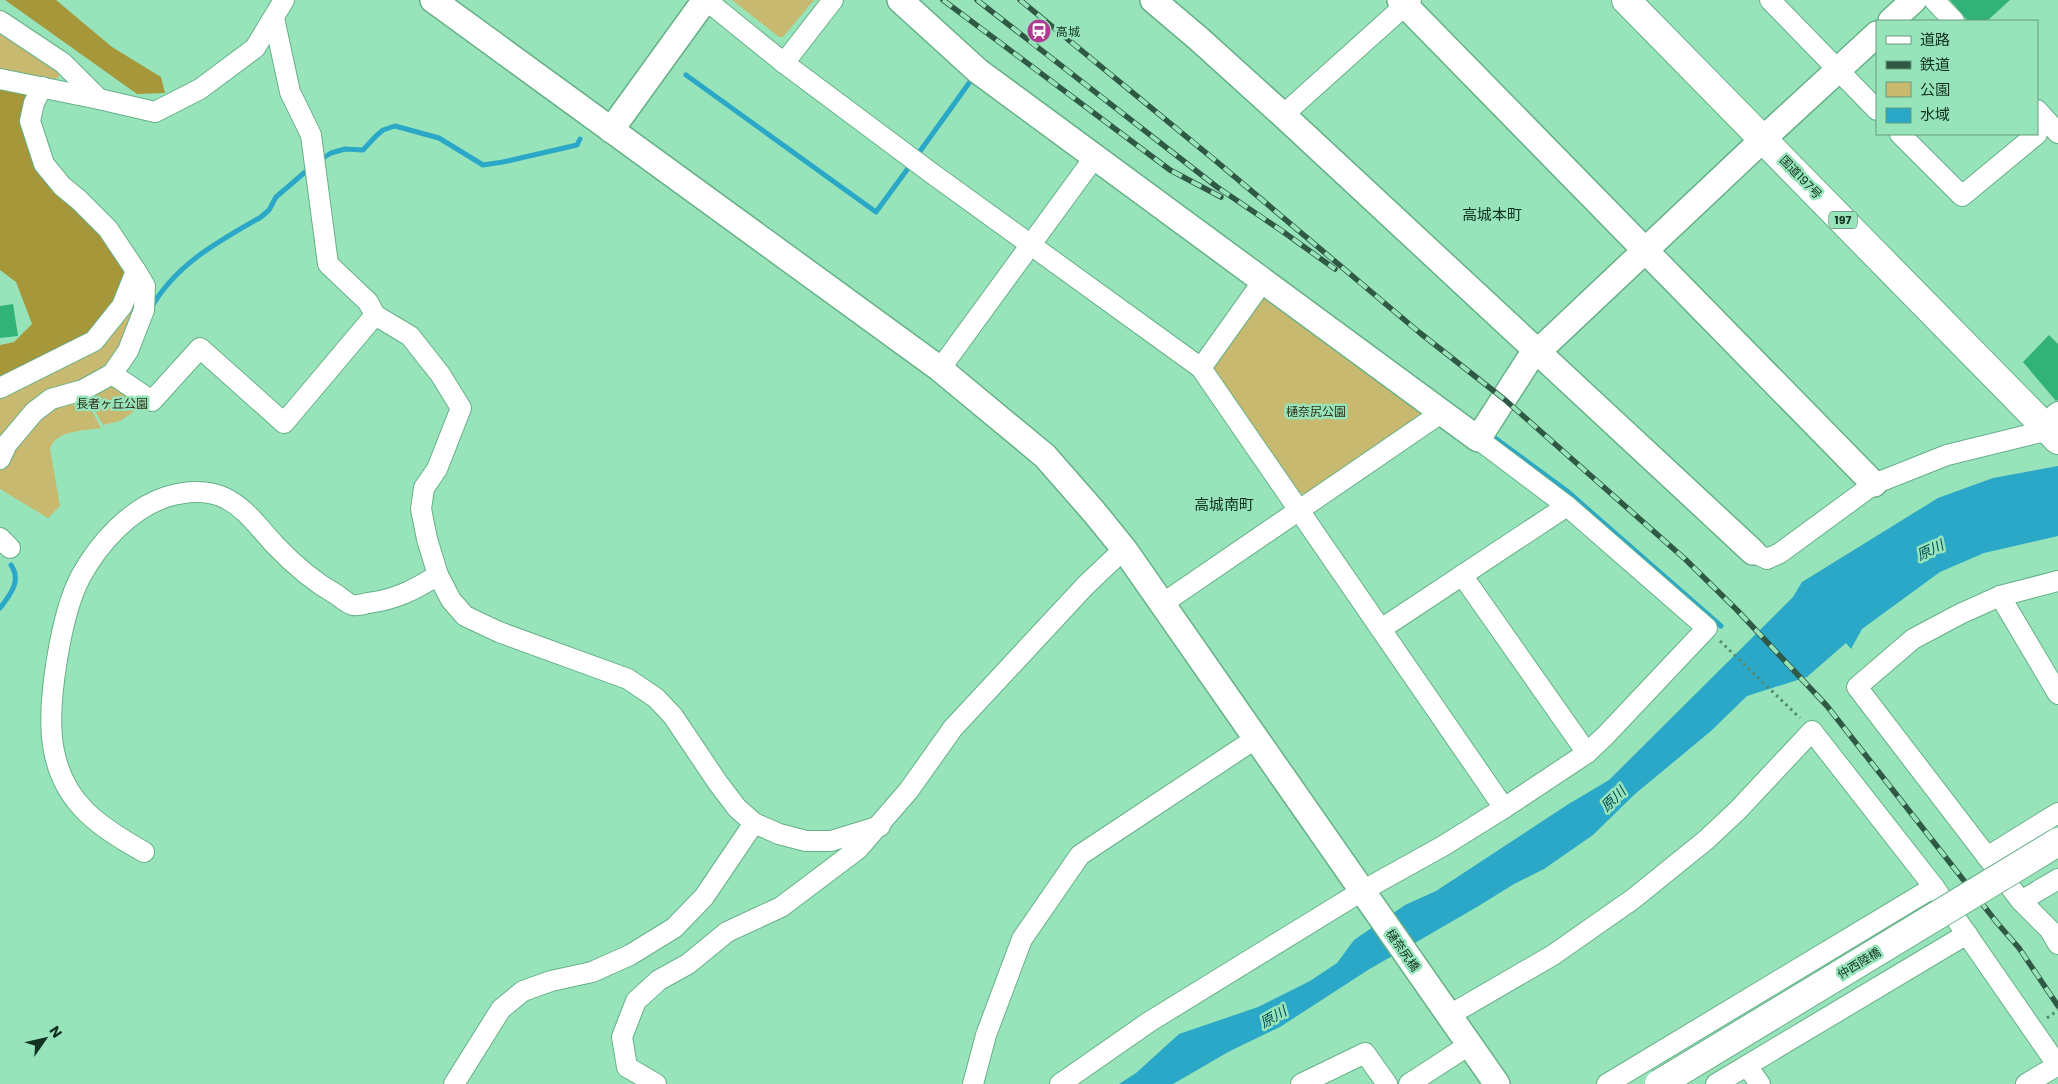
<svg xmlns="http://www.w3.org/2000/svg" width="2058" height="1084" font-family="Poppins,'Noto Sans JP',sans-serif">
<style>
.green{fill:#c7b970}
.forest{fill:#a7973b}
.water{fill:#2ba8c8}
.lines{fill:none;stroke-linecap:round;stroke-linejoin:round}
.stream{stroke:#2ba8c8;stroke-width:5}
.building{fill:#30b278}
.minor-casing{stroke:#66b088;stroke-width:22}
.tertiary-casing{stroke:#66b088;stroke-width:28}
.trunk-casing{stroke:#66b088;stroke-width:30}
.path{stroke:#548a6d;stroke-width:3;stroke-dasharray:2.5 4;stroke-linecap:butt}
.minor{stroke:#fff;stroke-width:20}
.tertiary{stroke:#fff;stroke-width:25}
.trunk{stroke:#fff;stroke-width:28}
.rail-casing{stroke:#2f5944;stroke-width:5.5}
.rail{stroke:#98e4ba;stroke-width:4;stroke-dasharray:11;stroke-linecap:butt}
.secondary-bridge-casing{stroke:#66b088;stroke-width:30;stroke-linecap:butt}
.secondary-bridge{stroke:#fff;stroke-width:28}
.labels{text-anchor:middle;dominant-baseline:central;stroke-width:5;stroke-linejoin:round;paint-order:stroke}
.shield{fill:#98e4ba;stroke:#3a674f;stroke-width:1}
.shield-label{font-size:11px;font-weight:bold;fill:#113121}
.poi-label{font-size:12px;fill:#113121;stroke:#98e4ba;text-anchor:start}
.street-label{font-size:12px;fill:#113121;stroke:#98e4ba}
.park-label{font-size:12px;fill:#302c18;stroke:#98e4ba}
.water-label{font-size:14px;font-style:italic;fill:#014b5b;stroke:#98e4ba}
.quarter-label{font-size:15px;fill:#113121;stroke:#98e4ba}
</style>
<rect width="100%" height="100%" fill="#98e4ba"/>
<g class="green">
<path d="M732 0H814L783 37H779Z"/>
<path d="M0 32 58 70 60 74 58 78 49 80 0 73Z"/>
<path d="M143 286 128 342 105 365 82 381 0 455V392Z"/>
<path d="M1270 298 1423 410V416L1306 494 1296 492 1213 373 1214 363 1261 299Z"/>
<path d="M109 378 145 404 120 421 103 425 84 392Z"/>
<path d="M82 392 101 428C84 431 55 430 50 449L60 506 48 518 0 489V465L35 413Z"/>
</g>
<g class="forest">
<path d="M5 0H56L112 47 161 77 165 93 137 94Z"/>
<path d="M0 89 27 92 26 124 76 204 129 269 119 302 90 336 0 380V345L14 342 32 324 16 282 0 270Z"/>
</g>
<path class="water" d="M2058 466V536L1984 553 1940 572 1862 629 1851 649 1846 643 1807 677 1747 696 1711 731 1635 794 1593 835 1544 869 1514 884 1477 907 1368 970 1280 1027 1230 1051 1173 1084H1119L1136 1073 1179 1034 1258 1007 1310 981 1337 963 1354 940 1405 905 1436 891 1567 805 1609 780 1793 597 1802 582 1938 498 1993 478Z"/>
<g class="lines">
<g class="stream">
<path d="M686 75 876 212 909 167"/>
<path d="M918 154 972 79"/>
<path d="M320 160 331 153 345 149 363 150 376 136 383 130 395 126 439 138 483 165 503 162 577 145 580 139"/>
<path d="M151 308C176 264 219 241 261 217L269 210 276 197 311 167"/>
<path d="M1495 438 1567 491 1721 626"/>
<path d="M0 608C10 595 22 581 11 565"/>
</g>
</g>
<g class="building">
<path d="M1950 0H2010L1987 21H1968Z"/>
<path d="M13 304 18 336 0 338V306Z"/>
<path d="M2049 335 2058 344V400L2056 401 2023 362Z"/>
</g>
<g class="lines">
<defs>
<g id="minor">
<path d="M706 0 784 63 930 172 1201 368 1504 808"/>
<path d="M1770 0 1877 110"/>
<path d="M1934 0 1954 21"/>
<path d="M274 18 290 92 311 135 328 264 368 302 375 315 410 336 440 374 461 408 437 469 424 488 421 509 427 539 438 575 451 600 465 616 499 632 628 679 656 698 673 716 718 783 737 808 754 823 779 834 806 841H831L880 826"/>
<path d="M0 21 63 63 99 99 155 112 200 89 255 48 284 0"/>
<path d="M784 63 833 0"/>
<path d="M0 79 99 99"/>
<path d="M2037 110 2058 133"/>
<path d="M1283 115 1411 0"/>
<path d="M1900 134 1962 196 2037 134"/>
<path d="M1201 368 1263 281"/>
<path d="M940 369 1094 158"/>
<path d="M112 374 152 401 200 348 284 423 375 315"/>
<path d="M0 388 94 341 122 306 136 271 108 229 79 200 62 186 44 164 30 121 34 103 42 87"/>
<path d="M2055 414 2058 412"/>
<path d="M0 459 7 444 34 412 51 399 83 390 112 374 128 351 144 310 145 286 136 271"/>
<path d="M0 538 10 548"/>
<path d="M1753 552 1767 559 1780 553 1874 484 1947 455 2057 428"/>
<path d="M1462 575 1587 753"/>
<path d="M2058 581 2000 596 1960 614 1913 639 1857 687 2021 901 2050 930 2058 944"/>
<path d="M2000 596 2058 694"/>
<path d="M1162 604 1441 413"/>
<path d="M1381 629 1567 506"/>
<path d="M144 852C100 827 64 804 54 751 45 709 61 613 81 576 99 543 130 509 166 497 186 491 206 489 225 498 247 509 259 528 275 545 293 564 314 582 337 595 341 598 348 604 353 605 357 606 364 604 368 603 395 600 416 589 438 575"/>
<path d="M1987 857 2058 813"/>
<path d="M2021 901 2058 879"/>
<path d="M1448 1016 1553 955 1633 899 1706 840 1738 810 1812 731 1934 887 2058 1066"/>
<path d="M1747 1066 1760 1084"/>
<path d="M454 1084 501 1009 523 991 551 981 592 972 630 955 674 928 704 897 754 823"/>
<path d="M656 1084 627 1067 622 1037 636 1001 659 980 688 964 727 932 781 907 858 849 909 790 953 728 1086 585 1124 549"/>
<path d="M973 1084 986 1035 1022 939 1080 855 1255 739"/>
<path d="M1060 1084 1149 1022 1362 891 1443 846 1504 808 1587 753 1606 735 1707 628 1567 506 1478 439"/>
<path d="M1301 1084 1365 1053 1387 1084"/>
<path d="M1409 1084 1469 1045"/>
<path d="M1607 1084 1934 887"/>
<path d="M1716 1084 1967 934"/>
<path d="M2026 1084 2058 1065"/>
</g>
<g id="tertiary">
<path d="M433 0 940 369 1045 456 1094 512 1124 549 1497 1084"/>
<path d="M900 0 978 71 1478 439 1528 361 1776 127 1877 34"/>
<path d="M1153 0 1199 39 1283 115 1753 552"/>
<path d="M1400 0 1874 484"/>
<path d="M1891 21 1914 0"/>
<path d="M611 130 705 0"/>
</g>
<path id="trunk" d="M1626 0 2058 440"/>
</defs>
<use href="#minor" class="minor-casing"/>
<use href="#tertiary" class="tertiary-casing"/>
<use href="#trunk" class="trunk-casing"/>
<g class="path">
<path d="M1720 641 1800 718"/>
<path d="M2047 1018 2058 1010"/>
</g>
<use href="#minor" class="minor"/>
<use href="#tertiary" class="tertiary"/>
<use href="#trunk" class="trunk"/>
<defs>
<g id="rail">
<path d="M943 0 1170 170 1221 197"/>
<path d="M977 0 1217 187 1282 231 1335 269"/>
<path d="M1020 0 1216 161 1420 333 1504 399 1685 559 1737 610 1827 706 1998 924 2019 948 2058 1006"/>
</g>
</defs>
<use href="#rail" class="rail-casing"/>
<use href="#rail" class="rail"/>
<defs>
<path id="secondary-bridge" d="M1659 1084 2058 842"/>
</defs>
<use href="#secondary-bridge" class="secondary-bridge-casing"/>
<use href="#secondary-bridge" class="secondary-bridge"/>
</g>
<defs>
<symbol id="station-disc" viewBox="-11 -11 22 22"><circle r="9.5" fill="#af3a92" stroke="#98e4ba"/><path d="M-3-6H3Q5-6 5-4V2Q5 4 3 4L4.5 6H3L1.5 4h-3L-3 6H-4.5L-3 4Q-5 4-5 2V-4Q-5-6-3-6ZM-3.5-4v3h7v-3ZM-3.5 1v1.5H-2V1ZM2 1v1.5H3.5V1Z" fill="#fff"/></symbol>
</defs>
<g fill-rule="evenodd">
<use href="#station-disc" x="1025" y="17" width="28" height="28"/>
</g>
<g class="labels">
<rect class="shield" x="1829" y="211.5" width="28" height="17" rx="4"/>
<g class="shield-label">
<text x="1843" y="220">197</text>
</g>
<g class="poi-label">
<text x="1056" y="31">高城</text>
</g>
<g class="street-label">
<text transform="translate(1801 177) rotate(46)">国道197号</text>
<text transform="translate(1403 950) rotate(55)">樋奈尻橋</text>
<text transform="translate(1859 963) rotate(-31)">仲西陸橋</text>
</g>
<g class="park-label">
<text x="112" y="403">長者ヶ丘公園</text>
<text x="1316" y="411">樋奈尻公園</text>
</g>
<g class="water-label">
<text transform="translate(1930 550) rotate(-25)">原川</text>
<text transform="translate(1613 799) rotate(-44)">原川</text>
<text transform="translate(1273 1017) rotate(-30)">原川</text>
</g>
<g class="quarter-label">
<text x="1492" y="214">高城本町</text>
<text x="1224" y="504">高城南町</text>
</g>
</g>
<rect x="1876" y="20" width="162" height="115" fill="#98e4ba" stroke="#629c7d"/>
<rect x="1886" y="36" width="25" height="8" fill="#ffffff" stroke="#629c7d"/>
<text x="1920" y="45" font-size="15" fill="#113121">道路</text>
<rect x="1886" y="61" width="25" height="8" fill="#2f5944" stroke="#629c7d"/>
<text x="1920" y="70" font-size="15" fill="#113121">鉄道</text>
<rect x="1886" y="82" width="25" height="15" fill="#c7b970" stroke="#629c7d"/>
<text x="1920" y="95" font-size="15" fill="#113121">公園</text>
<rect x="1886" y="108" width="25" height="15" fill="#2ba8c8" stroke="#629c7d"/>
<text x="1920" y="120" font-size="15" fill="#113121">水域</text>
<g transform="translate(45 1039) rotate(56)" stroke="#98e4ba" stroke-width="4" paint-order="stroke">
<path d="M0-4L9 19L0 12L-9 19Z" fill="#113121"/>
<text y="-8" font-size="14" font-weight="bold" text-anchor="middle" fill="#113121">N</text>
</g>
</svg>
